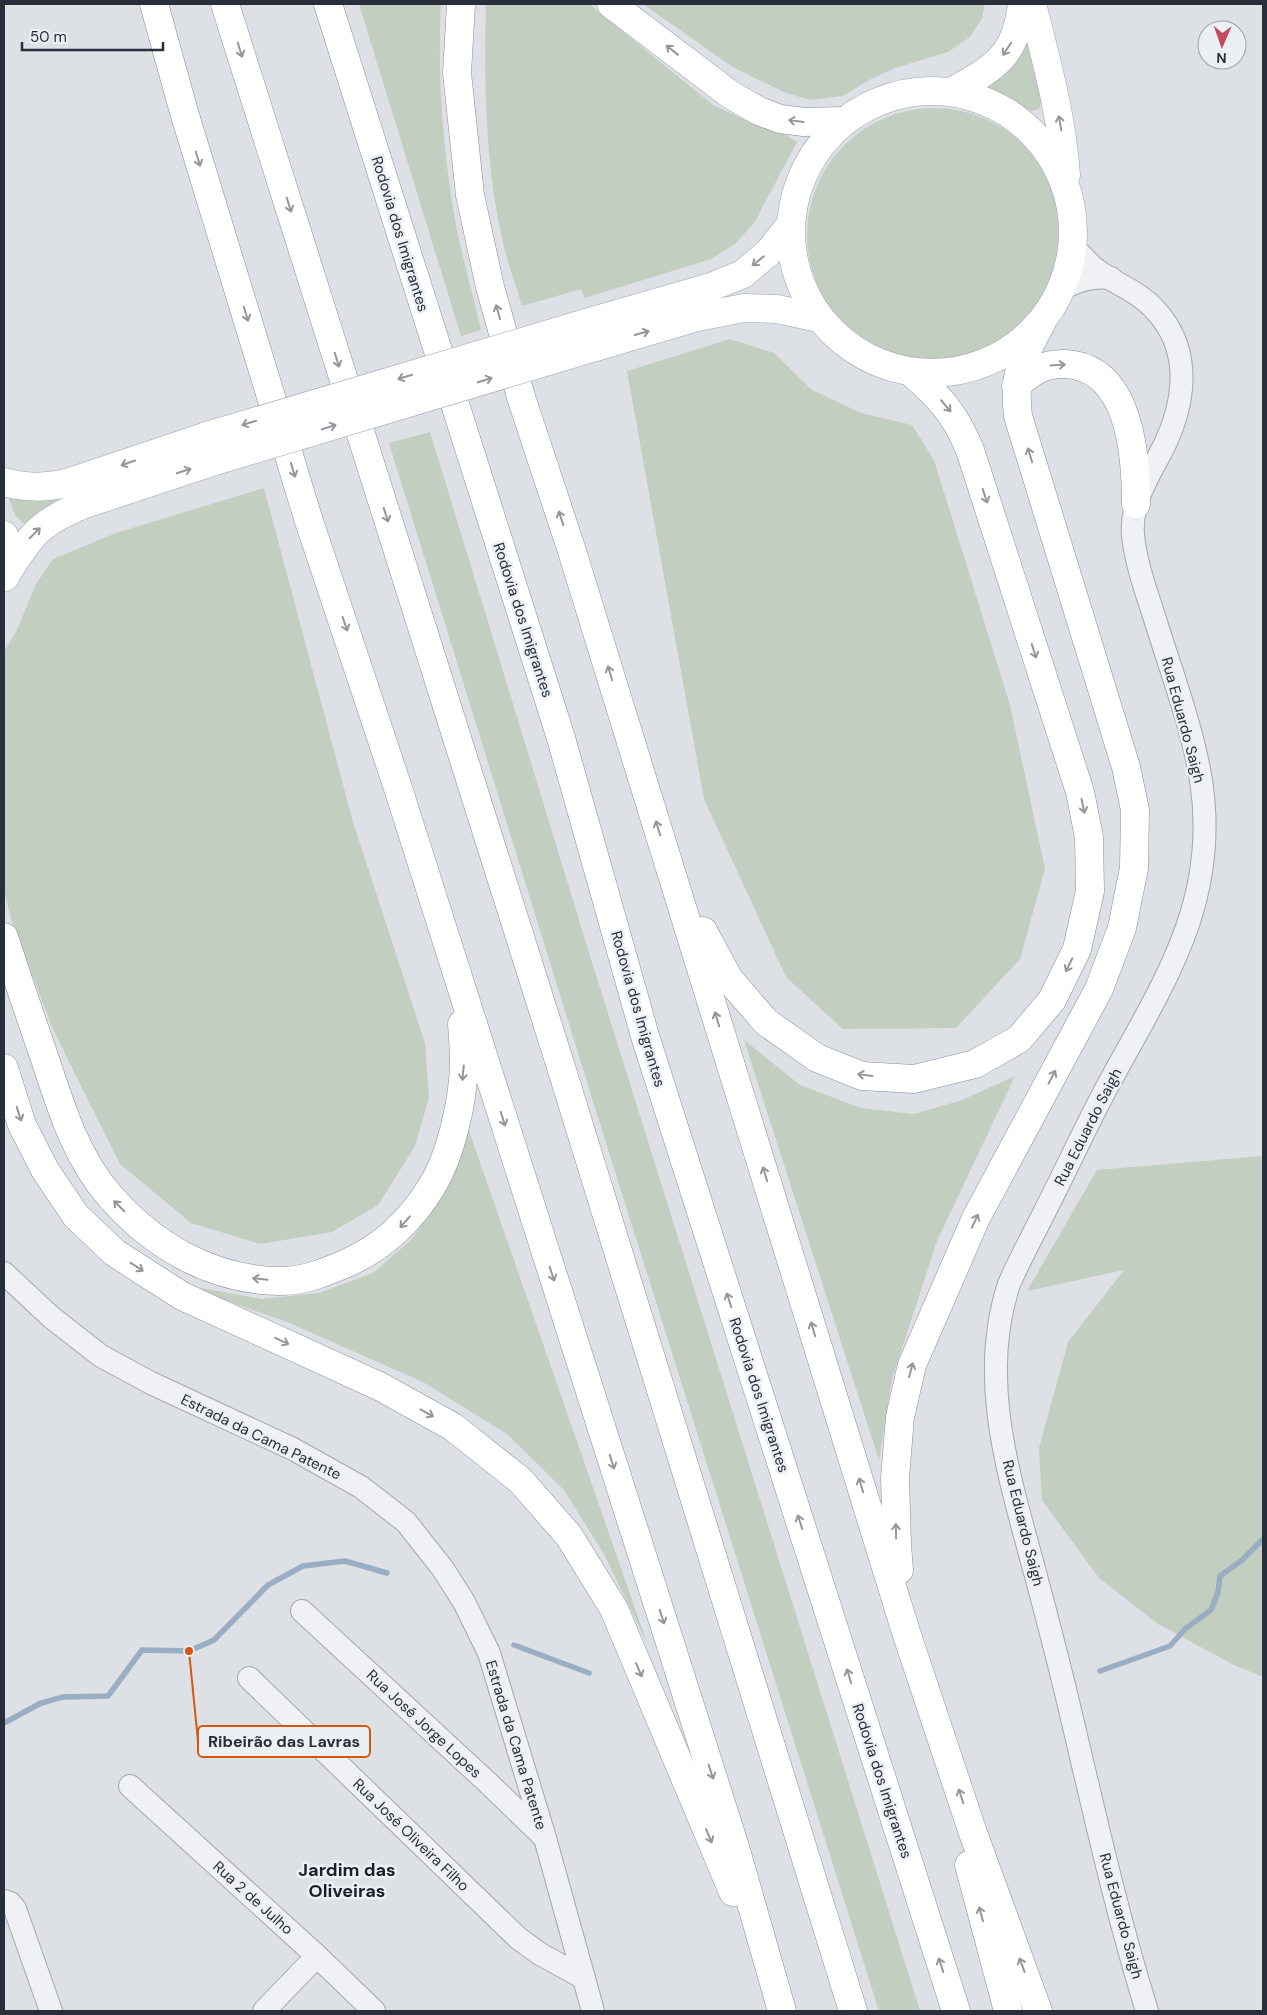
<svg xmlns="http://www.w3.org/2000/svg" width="1267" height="2015" font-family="'DM Sans',sans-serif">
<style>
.green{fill:#c2cebf}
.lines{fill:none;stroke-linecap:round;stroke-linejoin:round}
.stream{stroke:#9aaec3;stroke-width:5.5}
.minor-casing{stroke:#a3a7ae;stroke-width:24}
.major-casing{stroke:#9da4b0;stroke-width:29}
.highway-casing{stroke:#868e9a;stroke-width:29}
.minor{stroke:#eff1f4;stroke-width:22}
.major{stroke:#fff;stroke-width:28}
.highway{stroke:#fff;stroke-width:28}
.major-bridge-casing{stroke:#9da4b0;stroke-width:29;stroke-linecap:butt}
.major-bridge{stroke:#fff;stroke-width:28}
.oneway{stroke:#94969c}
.labels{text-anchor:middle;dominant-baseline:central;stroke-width:5;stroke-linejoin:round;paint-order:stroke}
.street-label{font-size:15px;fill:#282e3a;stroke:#eceff3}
.quarter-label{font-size:18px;font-weight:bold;fill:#1a202b;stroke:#eceff3}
.leader{fill:none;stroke:#d55511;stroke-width:2}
.callout-dot{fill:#d55511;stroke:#eceff3;stroke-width:2}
.callout{fill:#eceff3;stroke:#d55511;stroke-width:2}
.callout-label{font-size:16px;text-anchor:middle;font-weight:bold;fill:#282e3a}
</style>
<rect width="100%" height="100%" fill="#dde0e5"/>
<g class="green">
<path d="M359 4H441C437 77 443 153 456 225 463 260 473 295 481 330L461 336Z"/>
<path d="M486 4H589L713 105 751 123 786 135 797 142 754 223 735 244 711 259 585 298 581 289 522 306C516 285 508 264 503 243 485 165 484 83 486 4Z"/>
<path d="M643 4H985L982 18 970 37 948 52 895 68 869 80 843 96 810 100 786 93 731 66Z"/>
<path d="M1026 29 1043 98 1039 109 1031 111 999 92 979 86Z"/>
<circle cx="934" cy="235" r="127"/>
<path d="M730 339 774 353 812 390 861 413 912 425 934 460 1010 705 1045 869 1020 959 956 1028 843 1029 786 977 704 799 627 371Z"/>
<path d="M430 432 586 943 920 2011H879L601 1127 389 443Z"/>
<path d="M264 488 353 822 425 1043 429 1098 415 1146 378 1205 332 1232 260 1244 191 1223 120 1164 52 1027 11 919 4 889V652L17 630 36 584 53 559 116 533Z"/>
<path d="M6 491 62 494 63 498 30 521 23 523 15 515Z"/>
<path d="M744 1040 800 1085 861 1108 914 1114 962 1100 1015 1076 937 1241 892 1379 879 1460Z"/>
<path d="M467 1125 647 1643 604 1554 564 1490 507 1434 423 1382 287 1322 211 1295 200 1288 262 1299 319 1293 373 1273 411 1240 440 1199Z"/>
<path d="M1263 1156V1677L1234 1665 1158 1624 1099 1578 1042 1500 1039 1448 1068 1342 1124 1270 1027 1291 1097 1170Z"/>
</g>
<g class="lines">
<g class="stream">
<path d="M514 1645 589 1673"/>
<path d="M1100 1671 1170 1646 1185 1629 1211 1610 1218 1592 1220 1576 1241 1561 1263 1539"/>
<path d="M4 1723 41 1703 63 1697 108 1696 142 1650 189 1651 214 1640 268 1585 303 1566 345 1561 387 1573"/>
</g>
<defs>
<g id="minor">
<path d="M1073 247C1080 253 1086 261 1093 267 1118 287 1141 290 1162 318 1191 356 1184 404 1165 444 1151 473 1130 501 1133 535 1136 564 1146 591 1155 619 1171 671 1192 726 1201 780 1220 903 1162 985 1107 1087 1085 1128 1066 1170 1045 1211 1033 1235 1020 1259 1009 1284 978 1378 1008 1472 1033 1565 1044 1606 1055 1648 1065 1689 1091 1797 1114 1905 1147 2011"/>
<path d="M1062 289C1079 280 1092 276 1111 278"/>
<path d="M4 1273 51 1317 101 1356 151 1383 293 1449 361 1487 406 1522 443 1569 464 1602 489 1653 545 1838 593 2011"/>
<path d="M302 1611 486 1781 542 1835"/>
<path d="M249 1678 518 1938 540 1954 584 1978"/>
<path d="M130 1786 317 1956 374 2011"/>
<path d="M4 1901 10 1903 15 1909 51 2011"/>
<path d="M264 2011 317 1956"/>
</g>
<g id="major">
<path d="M1032 4C1046 60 1062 116 1066 175"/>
<circle cx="932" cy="232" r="141"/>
<path d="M951 92C994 68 1016 57 1022 4"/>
<path d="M586 323 711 287 743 274 769 252 790 225"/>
<path d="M595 347 697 317 744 308 777 309 819 318"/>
<path d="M4 482C26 488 44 488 67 483L207 436"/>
<path d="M4 535 6 546 5 577"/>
<path d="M7 573C31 535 39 523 82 505L215 461"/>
</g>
<g id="highway">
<path d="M154 4 184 112 308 518 397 785 735 1847 782 2011"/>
<path d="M225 4 561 1067 853 2011"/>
<path d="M328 4 561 738 645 1036 956 2011"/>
<path d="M461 4 457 73 470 195 490 287 521 397 571 548 906 1632 973 1833 1038 2011"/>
<path d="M611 4 731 95 759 111 780 119 804 122 844 121"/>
<path d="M1016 386C1031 371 1045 363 1066 364 1131 368 1136 456 1136 504"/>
<path d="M703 931 729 979 766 1022 817 1058 862 1076 914 1079 975 1064 1019 1039 1052 1000 1077 949 1090 891 1089 837 1080 792 970 450C954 412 941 399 911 372"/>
<path d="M4 937C17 977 30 1016 44 1056 60 1104 75 1156 109 1195 152 1245 211 1280 279 1281 302 1282 326 1272 347 1263 383 1247 412 1219 432 1186 451 1155 463 1101 464 1065 464 1052 463 1037 462 1024"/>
<path d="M4 1068 22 1125 45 1170 76 1216 115 1253 182 1296 381 1387 453 1427 520 1480 569 1536 614 1609 733 1892"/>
<path d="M899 1570 897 1544 895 1478 900 1417 912 1365 976 1218 1099 989 1122 928 1134 868 1135 810 1126 767 1018 416C1013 372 1022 359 1042 322"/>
<path d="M969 1865 1008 2011"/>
</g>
</defs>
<use href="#minor" class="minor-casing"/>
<use href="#major" class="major-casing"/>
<use href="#highway" class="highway-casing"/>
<use href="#minor" class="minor"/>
<use href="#major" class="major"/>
<use href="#highway" class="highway"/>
<defs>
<g id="major-bridge">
<path d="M207 436 586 323"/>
<path d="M215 461 595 347"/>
</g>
</defs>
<use href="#major-bridge" class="major-bridge-casing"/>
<use href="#major-bridge" class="major-bridge"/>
</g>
<defs><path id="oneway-shaft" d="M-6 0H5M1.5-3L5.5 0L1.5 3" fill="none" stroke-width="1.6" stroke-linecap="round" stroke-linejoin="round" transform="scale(1.25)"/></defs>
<g class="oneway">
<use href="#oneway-shaft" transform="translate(1007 49) rotate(123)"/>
<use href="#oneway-shaft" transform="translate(240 50) rotate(73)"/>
<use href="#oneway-shaft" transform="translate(672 50) rotate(-142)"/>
<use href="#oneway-shaft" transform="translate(796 121) rotate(-172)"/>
<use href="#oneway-shaft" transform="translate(1060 123) rotate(-100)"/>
<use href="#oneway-shaft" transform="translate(198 159) rotate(73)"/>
<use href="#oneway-shaft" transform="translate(289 205) rotate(73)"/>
<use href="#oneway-shaft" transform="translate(758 261) rotate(141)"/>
<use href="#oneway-shaft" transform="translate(498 312) rotate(-106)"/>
<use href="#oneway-shaft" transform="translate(246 314) rotate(73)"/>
<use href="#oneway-shaft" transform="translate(642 333) rotate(-16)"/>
<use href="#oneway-shaft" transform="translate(337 360) rotate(73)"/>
<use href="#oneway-shaft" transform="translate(1058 365) rotate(-4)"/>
<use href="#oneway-shaft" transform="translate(405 377) rotate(163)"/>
<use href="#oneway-shaft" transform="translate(485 380) rotate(-17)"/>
<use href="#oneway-shaft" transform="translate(946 406) rotate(50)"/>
<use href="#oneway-shaft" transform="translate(249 423) rotate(163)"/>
<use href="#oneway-shaft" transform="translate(329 427) rotate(-17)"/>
<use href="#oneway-shaft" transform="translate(1030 455) rotate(-107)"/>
<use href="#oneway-shaft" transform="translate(128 463) rotate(161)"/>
<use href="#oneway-shaft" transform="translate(293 470) rotate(73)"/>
<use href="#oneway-shaft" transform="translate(184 471) rotate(-18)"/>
<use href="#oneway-shaft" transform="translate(985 496) rotate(72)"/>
<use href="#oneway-shaft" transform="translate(386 515) rotate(72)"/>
<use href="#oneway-shaft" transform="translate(561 518) rotate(-108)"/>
<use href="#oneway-shaft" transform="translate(35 533) rotate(-45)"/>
<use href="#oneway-shaft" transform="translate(345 624) rotate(71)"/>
<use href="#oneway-shaft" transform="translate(1034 651) rotate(72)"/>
<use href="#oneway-shaft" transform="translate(610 673) rotate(-107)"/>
<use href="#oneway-shaft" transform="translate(1083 806) rotate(78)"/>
<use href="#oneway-shaft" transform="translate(658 828) rotate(-107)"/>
<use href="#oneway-shaft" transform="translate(1069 965) rotate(116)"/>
<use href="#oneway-shaft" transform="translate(717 1019) rotate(-107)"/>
<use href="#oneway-shaft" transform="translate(463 1073) rotate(96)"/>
<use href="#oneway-shaft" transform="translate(865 1075) rotate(-172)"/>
<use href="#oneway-shaft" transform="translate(1052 1077) rotate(-62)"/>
<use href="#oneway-shaft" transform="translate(19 1114) rotate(72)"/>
<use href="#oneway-shaft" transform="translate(503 1119) rotate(72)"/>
<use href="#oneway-shaft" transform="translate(765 1174) rotate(-107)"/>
<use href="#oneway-shaft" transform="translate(119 1206) rotate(-135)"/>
<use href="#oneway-shaft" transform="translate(975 1221) rotate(-65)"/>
<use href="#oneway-shaft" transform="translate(405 1222) rotate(131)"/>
<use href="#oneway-shaft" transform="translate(137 1267) rotate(33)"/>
<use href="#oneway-shaft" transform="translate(552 1274) rotate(72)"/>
<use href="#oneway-shaft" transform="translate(260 1279) rotate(-174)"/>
<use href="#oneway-shaft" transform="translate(729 1300) rotate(-108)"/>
<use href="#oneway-shaft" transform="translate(813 1329) rotate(-107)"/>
<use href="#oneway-shaft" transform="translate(282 1341) rotate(25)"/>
<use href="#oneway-shaft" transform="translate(911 1370) rotate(-75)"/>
<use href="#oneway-shaft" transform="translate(427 1413) rotate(29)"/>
<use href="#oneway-shaft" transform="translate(612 1462) rotate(72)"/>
<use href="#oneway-shaft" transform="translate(861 1485) rotate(-107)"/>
<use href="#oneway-shaft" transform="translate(800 1522) rotate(-108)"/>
<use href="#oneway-shaft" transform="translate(896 1531) rotate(-91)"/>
<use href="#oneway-shaft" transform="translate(662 1617) rotate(72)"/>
<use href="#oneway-shaft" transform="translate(639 1670) rotate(67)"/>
<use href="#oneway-shaft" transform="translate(849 1676) rotate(-107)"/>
<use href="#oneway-shaft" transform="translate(711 1772) rotate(72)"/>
<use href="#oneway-shaft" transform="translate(961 1796) rotate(-108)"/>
<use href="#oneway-shaft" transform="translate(709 1836) rotate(67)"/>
<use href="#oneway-shaft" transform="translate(981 1914) rotate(-105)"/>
<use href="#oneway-shaft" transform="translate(941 1965) rotate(-108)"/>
<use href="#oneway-shaft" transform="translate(1022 1965) rotate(-110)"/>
</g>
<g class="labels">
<g class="street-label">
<text transform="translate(400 234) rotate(73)">Rodovia dos Imigrantes</text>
<text transform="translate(523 620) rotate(72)">Rodovia dos Imigrantes</text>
<text transform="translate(1183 720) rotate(75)">Rua Eduardo Saigh</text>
<text transform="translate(638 1009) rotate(74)">Rodovia dos Imigrantes</text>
<text transform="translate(1088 1127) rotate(-63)">Rua Eduardo Saigh</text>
<text transform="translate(759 1395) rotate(72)">Rodovia dos Imigrantes</text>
<text transform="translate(261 1437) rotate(26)">Estrada da Cama Patente</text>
<text transform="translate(1023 1523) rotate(76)">Rua Eduardo Saigh</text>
<text transform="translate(424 1724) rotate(43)">Rua José Jorge Lopes</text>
<text transform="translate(516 1745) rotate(73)">Estrada da Cama Patente</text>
<text transform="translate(882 1781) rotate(72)">Rodovia dos Imigrantes</text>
<text transform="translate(411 1835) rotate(44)">Rua José Oliveira Filho</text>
<text transform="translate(253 1898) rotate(42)">Rua 2 de Julho</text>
<text transform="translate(1121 1916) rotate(75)">Rua Eduardo Saigh</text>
</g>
<g class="quarter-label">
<text x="347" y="1870">Jardim das<tspan x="347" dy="21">Oliveiras</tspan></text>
</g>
</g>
<path class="leader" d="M189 1651L198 1741"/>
<circle class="callout-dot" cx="189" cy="1651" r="5"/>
<rect class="callout" x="198" y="1726" width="172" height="31" rx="5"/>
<g class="callout-label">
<text x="284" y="1747">Ribeirão das Lavras</text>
</g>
<rect width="1267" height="2015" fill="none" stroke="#282e3a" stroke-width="10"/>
<g transform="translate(1222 45) rotate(182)"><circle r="24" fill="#eceff3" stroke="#9ea2a9"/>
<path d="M0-4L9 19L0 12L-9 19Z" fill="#c14b5c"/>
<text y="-8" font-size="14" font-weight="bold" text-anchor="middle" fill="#282e3a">N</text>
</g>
<path d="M22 42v8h141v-8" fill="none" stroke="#282e3a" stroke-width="2.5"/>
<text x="30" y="42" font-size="15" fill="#282e3a" stroke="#eceff3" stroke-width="4" paint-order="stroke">50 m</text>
</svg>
